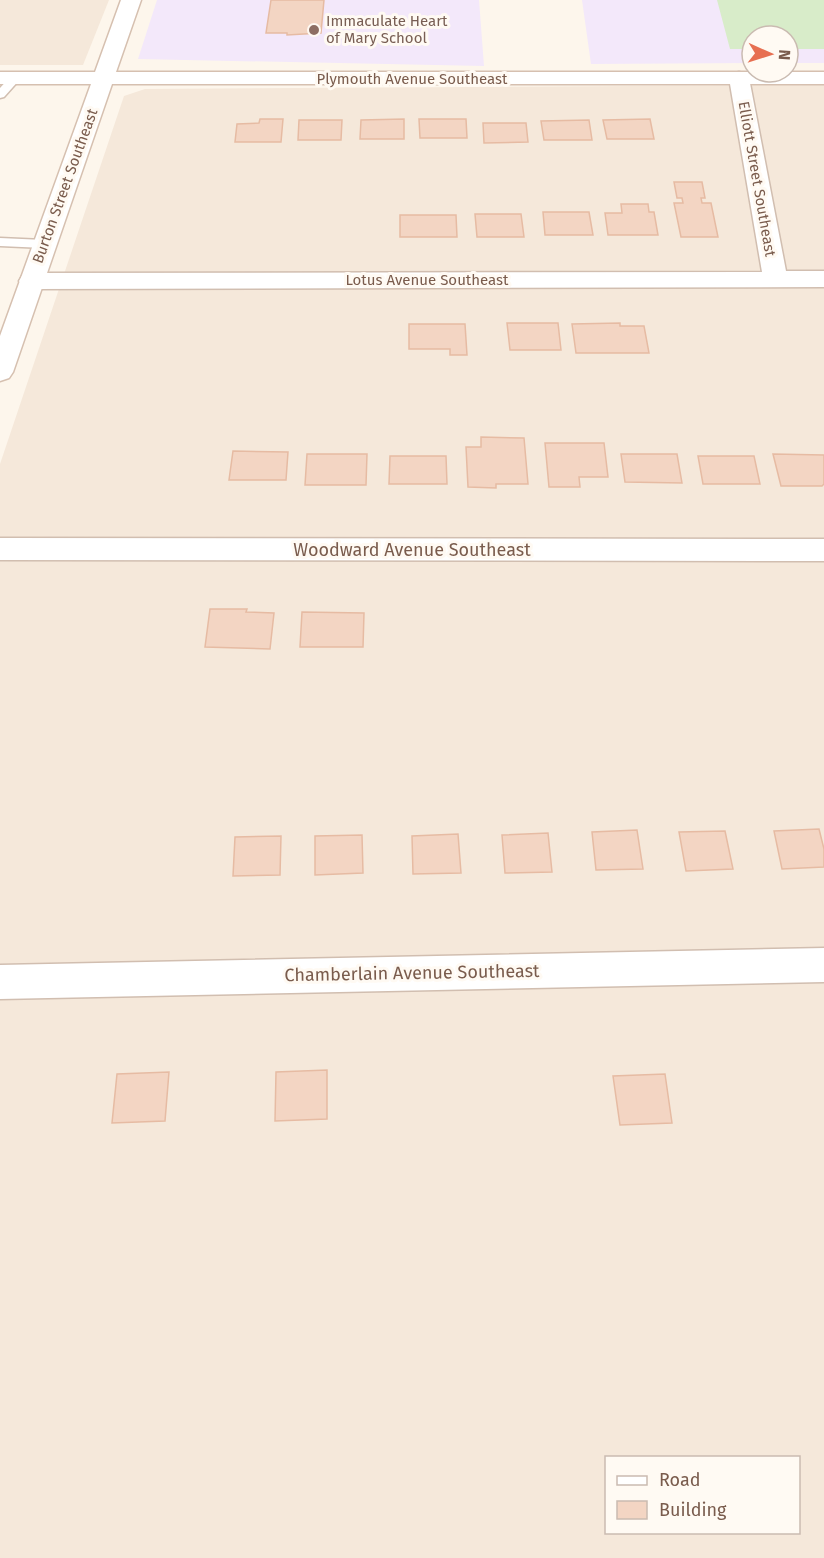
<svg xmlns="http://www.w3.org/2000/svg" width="824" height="1558" font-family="'Fira Sans',sans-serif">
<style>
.residential{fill:#f5e8da;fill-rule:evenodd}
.education{fill:#f3e8fa}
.green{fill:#d8ecc9}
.building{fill:#f3d5c3;stroke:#e6bba3;stroke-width:1.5}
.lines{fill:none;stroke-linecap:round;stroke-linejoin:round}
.service-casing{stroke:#d1beb0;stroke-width:3}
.minor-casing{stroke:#d1beb0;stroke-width:3}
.secondary-casing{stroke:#d6c0b0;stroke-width:3}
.service{fill:#fff;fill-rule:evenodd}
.minor{fill:#fff;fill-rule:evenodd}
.secondary{fill:#fff;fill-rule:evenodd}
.education-dot{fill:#8d6e63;stroke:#fffaf3;stroke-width:2}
.labels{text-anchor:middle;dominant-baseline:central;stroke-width:6;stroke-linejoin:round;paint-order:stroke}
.far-education-label{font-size:15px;fill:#785e54;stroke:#fffaf3;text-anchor:start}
.far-street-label{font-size:15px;fill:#7a5c4d;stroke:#fffaf3}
.street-label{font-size:18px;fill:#7a5c4d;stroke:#fffaf3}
</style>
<rect width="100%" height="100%" fill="#fdf6ec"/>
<g class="residential">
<path d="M0 0H109L83 65H0Z"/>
<path d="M824 85V1558H0V464L124 96 145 89ZM606 1458H798V1532H606Z"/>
</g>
<g class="education">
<path d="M157 0H479L484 66 138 59Z"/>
<path d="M582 0H824V63H788V36H752V63L591 64Z"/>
</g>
<path class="green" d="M717 0H824V49H788V36H752V49H730Z"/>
<g class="building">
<path d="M271 0H324L321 33 287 35V33H266Z"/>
<path d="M260 119H283L281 142H235L237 124 259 123Z"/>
<path d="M404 119V139H360L361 120Z"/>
<path d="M419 119H466L467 138H420Z"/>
<path d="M650 119 654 139H607L603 120Z"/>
<path d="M299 120H342L341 140H298Z"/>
<path d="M589 120 592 140H544L541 121Z"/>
<path d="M483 123H526L528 142 484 143Z"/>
<path d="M674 182H702L705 198H701L702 203H711L718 237H681L674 203H683L682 198H677Z"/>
<path d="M621 204H648L649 212H654L658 235H608L605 213H622Z"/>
<path d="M543 212H589L593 235H545Z"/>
<path d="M475 214H521L524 237H477Z"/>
<path d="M400 215H456L457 237H400Z"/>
<path d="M507 323H558L561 350H510Z"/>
<path d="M620 323V326H644L649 353H576L572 324Z"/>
<path d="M409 324H465L467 355H450V349H409Z"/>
<path d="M481 437 524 438 528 484H496V488L468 487 466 447H481Z"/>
<path d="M545 443H604L608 477H579L580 487H549Z"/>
<path d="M233 451 288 452 286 480H229Z"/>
<path d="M307 454H367L366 485H305Z"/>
<path d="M621 454H677L682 483 625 482Z"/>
<path d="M773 454 824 455V484L822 486H781Z"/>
<path d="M390 456H446L447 484H389Z"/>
<path d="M698 456H754L760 484H703Z"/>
<path d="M210 609H247L246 612 274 613 270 649 205 647Z"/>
<path d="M302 612 364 613 363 647H300Z"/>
<path d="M819 829 824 849V867L782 869 774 831Z"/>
<path d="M637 830 643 869 596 870 592 832Z"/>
<path d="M725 831 733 869 686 871 679 832Z"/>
<path d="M548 833 552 872 505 873 502 835Z"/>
<path d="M458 834 461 873 413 874 412 836Z"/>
<path d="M362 835 363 873 315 875V836Z"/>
<path d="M281 836 280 875 233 876 235 837Z"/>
<path d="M327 1070V1119L275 1121 276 1072Z"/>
<path d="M169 1072 165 1121 112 1123 117 1074Z"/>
<path d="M665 1074 672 1123 620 1125 613 1076Z"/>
</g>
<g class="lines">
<defs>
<g id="service">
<path d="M15 75 21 78 4 97 0 98V88L11 76Z"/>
<path d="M0 238 44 240 50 244 44 248 0 246Z"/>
</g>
<g id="minor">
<path d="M739 72 746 74 749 78 786 271H824V287L31 289 22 286 19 281 22 276 31 273 762 272 729 78 732 74Z"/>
<path d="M0 538 824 539V561L0 560Z"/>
<path d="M824 948V982L0 999V965Z"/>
</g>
<path id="secondary" d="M121 0H141L116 72H824V84H112L13 372 9 378 0 381V336L91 84H0V72H95Z"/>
</defs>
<use href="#service" class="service-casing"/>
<use href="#minor" class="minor-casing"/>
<use href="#secondary" class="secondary-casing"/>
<use href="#service" class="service"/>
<use href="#minor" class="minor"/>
<use href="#secondary" class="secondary"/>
</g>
<circle class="education-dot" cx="314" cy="30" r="6"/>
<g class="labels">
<g class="far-education-label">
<text x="326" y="21">Immaculate Heart<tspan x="326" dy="17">of Mary School</tspan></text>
</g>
<g class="far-street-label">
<text x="412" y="79">Plymouth Avenue Southeast</text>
<text transform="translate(757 179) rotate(80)">Elliott Street Southeast</text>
<text transform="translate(65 186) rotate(-70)">Burton Street Southeast</text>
<text x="427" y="280">Lotus Avenue Southeast</text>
</g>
<g class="street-label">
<text x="412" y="550">Woodward Avenue Southeast</text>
<text transform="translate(412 973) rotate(-1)">Chamberlain Avenue Southeast</text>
</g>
</g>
<rect x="605" y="1456" width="195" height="78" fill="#fffaf3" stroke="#cabbb1" stroke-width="1.5"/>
<rect x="617" y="1476" width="30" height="9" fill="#ffffff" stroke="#cabbb1" stroke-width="1.5"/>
<text x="659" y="1486" font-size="18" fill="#7a5c4d">Road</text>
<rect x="617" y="1501" width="30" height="18" fill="#f3d5c3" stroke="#cabbb1" stroke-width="1.5"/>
<text x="659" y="1516" font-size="18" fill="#7a5c4d">Building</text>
<g transform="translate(770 54) rotate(93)"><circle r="28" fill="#fffaf3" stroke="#cabbb1" stroke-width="1.5"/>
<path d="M0-4.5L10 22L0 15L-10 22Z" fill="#e76f51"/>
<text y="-9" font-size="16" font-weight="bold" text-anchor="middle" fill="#7a5c4d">N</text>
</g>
</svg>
